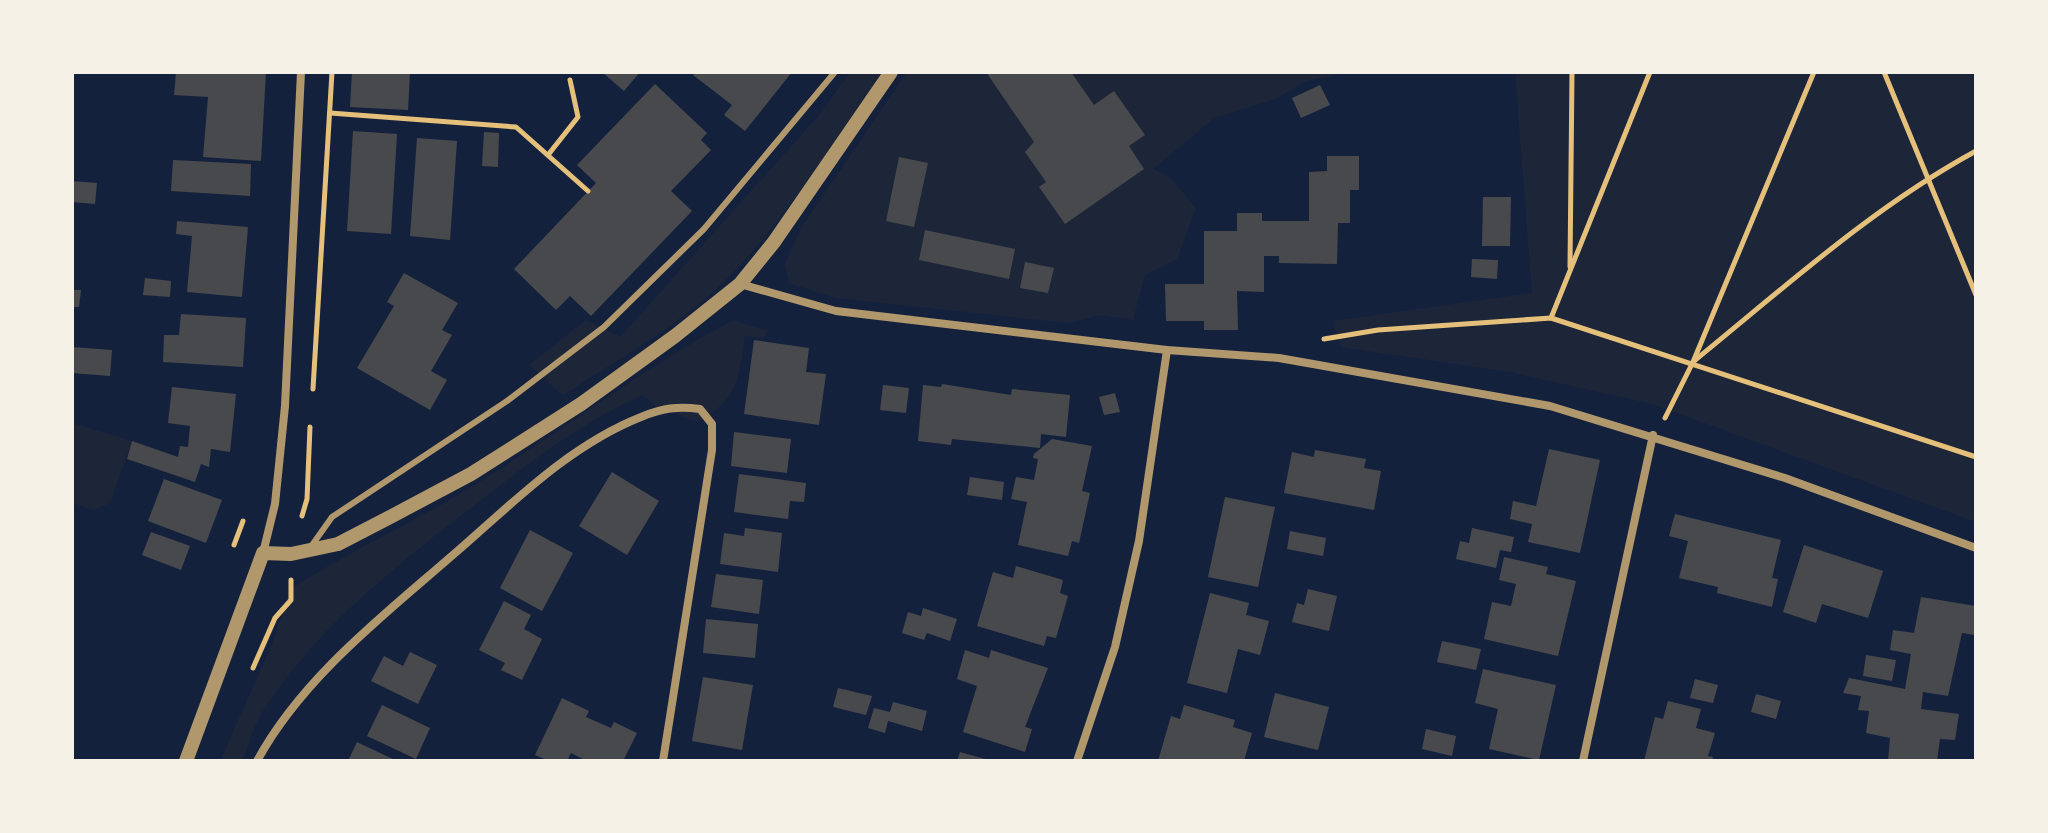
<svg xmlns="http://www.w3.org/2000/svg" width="2048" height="833" font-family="'PT Serif',serif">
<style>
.green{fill:#1d2539}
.building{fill:#48494c}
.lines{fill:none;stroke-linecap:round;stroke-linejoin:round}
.path{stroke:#e5c07b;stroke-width:5}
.service{stroke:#b1986c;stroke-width:6}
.minor{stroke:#b1986c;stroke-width:8}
.tertiary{stroke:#b1986c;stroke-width:14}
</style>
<rect width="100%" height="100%" fill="#14213d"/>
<g class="green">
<path d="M850 72H882C834 139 786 220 728 278 682 324 617 360 563 395L529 365 586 320 620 337 820 114Z"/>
<path d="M907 72H1353L1306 81 1275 99 1214 118 1153 169 1171 178 1196 208 1177 259 1145 275 1133 320 1101 315 1068 323 836 298 789 283 785 263 801 228Z"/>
<path d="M1515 72H1976V522L1652 404 1510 372 1341 347 1333 321 1532 293Z"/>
<path d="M733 320 768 331 764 338 745 336C739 378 738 401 697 422L657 407 643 395C581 422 529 463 476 504 398 564 317 627 263 711 254 725 249 745 242 761H220L273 642 290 589C352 550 419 520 481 481 565 428 646 367 733 320Z"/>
<path d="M72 423 132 441 110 503 94 510 72 503Z"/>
</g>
<g class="building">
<path d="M176 72H266L261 161 203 157 208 97 174 95Z"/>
<path d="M352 72H410L408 110 350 107Z"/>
<path d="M602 72H640L624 91Z"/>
<path d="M695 72H792L745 131 724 115 732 105 693 75Z"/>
<path d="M986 72H1071L1094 105 1114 91 1145 135 1129 146 1144 169 1065 224 1039 187 1046 182 1025 152 1034 142Z"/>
<path d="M655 84 707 133 701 140 711 150 671 191 692 211 591 316 570 296 556 310 514 269 596 183 577 165Z"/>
<path d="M1320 85 1330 105 1301 118 1292 98Z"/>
<path d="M353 131 397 134 391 234 347 231Z"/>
<path d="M484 132 499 133 498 167 482 166Z"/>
<path d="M417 138 457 141 450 240 410 236Z"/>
<path d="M1327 156H1359V190H1350V223H1338L1337 264 1279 263V256H1264V292L1237 291 1238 330H1204V321H1166L1165 284H1204V231H1237V213H1262V221H1309V172L1327 171Z"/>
<path d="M899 157 928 163 914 227 886 221Z"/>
<path d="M173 160 251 164 250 196 171 191Z"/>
<path d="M72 181 97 183 95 204 72 202Z"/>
<path d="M1483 197H1511L1510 246H1482Z"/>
<path d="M177 221 248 227 242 297 187 292 192 236 176 234Z"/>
<path d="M925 230 1015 249 1009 279 919 260Z"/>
<path d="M1472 259 1498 260 1497 279 1471 277Z"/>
<path d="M1025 262 1054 268 1048 293 1020 288Z"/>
<path d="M404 273 458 303 442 330 452 335 431 371 447 380 430 410 357 368 394 306 387 302Z"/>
<path d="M145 278 171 281 170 297 143 295Z"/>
<path d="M72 290H81L79 307H72Z"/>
<path d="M181 314 246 318 243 367 163 362 164 335H179Z"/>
<path d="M754 340 809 348 806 372 826 374 819 425 744 414Z"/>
<path d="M72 347 112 350 110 376 72 373Z"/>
<path d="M942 384 1011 395 1012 389 1070 395 1066 437 1041 434 1040 448 952 439 951 445 918 441 923 385 941 387Z"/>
<path d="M883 385 909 388 906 413 880 410Z"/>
<path d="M172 387 236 394 230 452 211 449 209 467 201 464 195 482 127 459 132 441 178 457 180 446 188 447 190 426 168 423Z"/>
<path d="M1115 393 1120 412 1104 415 1099 397Z"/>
<path d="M734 432 791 439 787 473 731 466Z"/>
<path d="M1052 439 1092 446 1082 491 1090 493 1079 543 1072 541 1068 556 1018 545 1027 502 1011 499 1016 477 1034 480 1038 459 1033 458 1034 454Z"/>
<path d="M1549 449 1600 460 1580 553 1528 542 1532 524 1510 519 1513 501 1536 506Z"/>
<path d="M1315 450 1366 459 1364 468 1381 471 1374 510 1284 493 1292 452 1314 457Z"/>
<path d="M612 472 659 501 627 555 579 526Z"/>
<path d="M739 474 806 483 804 502 790 501 788 519 734 512Z"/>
<path d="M970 477 1004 482 1002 500 967 495Z"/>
<path d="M164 479 222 500 206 543 148 521Z"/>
<path d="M1225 497 1275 507 1258 587 1208 577Z"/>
<path d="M1675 514 1781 540 1772 578 1778 579 1772 607 1717 593 1718 587 1679 578 1688 541 1669 536Z"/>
<path d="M745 528 782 533 778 572 720 564 724 533 744 536Z"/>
<path d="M1472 528 1514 537 1511 552 1500 550 1496 568 1456 559 1460 541 1469 543Z"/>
<path d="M530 530 573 553 542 611 500 588Z"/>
<path d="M1290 531 1326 538 1323 556 1287 549Z"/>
<path d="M151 532 190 546 181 570 142 555Z"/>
<path d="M1804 545 1883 571 1868 618 1822 604 1816 623 1783 612Z"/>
<path d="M1504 557 1548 567 1546 574 1576 581 1558 656 1484 639 1492 602 1511 606 1516 584 1499 580Z"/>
<path d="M1016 566 1063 580 1060 593 1068 596 1056 638 1047 636 1044 646 977 626 993 572 1013 578Z"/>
<path d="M716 574 763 580 759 614 711 607Z"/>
<path d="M1308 589 1337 596 1329 631 1292 622 1297 603 1304 605Z"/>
<path d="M1210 593 1249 603 1246 615 1269 621 1260 655 1238 649 1227 693 1187 683Z"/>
<path d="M1921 597 1976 606 1975 635 1962 633 1948 696 1923 692 1921 709 1959 714 1955 740 1940 739 1937 761H1888L1890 738 1866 733 1869 711 1858 710 1861 696 1843 693 1849 678 1905 689 1911 654 1890 650 1893 630 1914 633Z"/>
<path d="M504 601 531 615 524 629 542 639 522 680 501 670 505 663 479 650Z"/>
<path d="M923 608 957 619 950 641 927 633 924 640 902 633 908 612 921 616Z"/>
<path d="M706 619 758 624 755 658 703 653Z"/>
<path d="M1442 641 1481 649 1476 670 1437 662Z"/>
<path d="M965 650 989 658 991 650 1048 668 1025 727 1032 729 1025 752 963 732 977 686 957 679Z"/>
<path d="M410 652 437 665 418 704 371 681 384 656 403 666Z"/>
<path d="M1866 655 1896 660 1892 681 1863 676Z"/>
<path d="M1483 669 1556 685 1539 760 1489 749 1498 709 1475 703Z"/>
<path d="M703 677 753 685 742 750 692 741Z"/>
<path d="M1695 679 1718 685 1713 703 1690 698Z"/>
<path d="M838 688 872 696 866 715 833 707Z"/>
<path d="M1275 693 1329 707 1318 750 1264 737Z"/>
<path d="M1756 694 1781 701 1776 719 1751 712Z"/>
<path d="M562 698 589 711 586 717 611 728 614 722 637 733 623 761H587L571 753 567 761H549L535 755Z"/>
<path d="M1668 701 1701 709 1696 728 1715 733 1708 756 1713 757 1712 761H1644L1655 717 1663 719Z"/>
<path d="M893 702 927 711 922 731 888 721 885 733 868 728 874 708 890 712Z"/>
<path d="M382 705 430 728 416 759 367 736Z"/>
<path d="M1184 705 1235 720 1233 727 1252 733 1244 761H1158L1171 716 1180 719Z"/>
<path d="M1426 729 1456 736 1452 756 1422 749Z"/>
<path d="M357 742 397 761H348Z"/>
<path d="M960 752 989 760V761H957Z"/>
</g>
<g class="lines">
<g class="path">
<path d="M1884 72 1976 295"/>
<path d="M330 113 516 127 588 191"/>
<path d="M548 155 578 117 570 80"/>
<path d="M1570 267 1572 72"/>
<path d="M1551 318 1650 72"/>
<path d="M1324 339 1378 330 1551 318 1976 457"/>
<path d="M1694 361C1785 287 1873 207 1976 151"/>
<path d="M313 389 332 72"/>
<path d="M1665 418 1693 362 1814 72"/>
<path d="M302 516 307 499 310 427"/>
<path d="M234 545 243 521"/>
<path d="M253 668 275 618 291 600V580"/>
</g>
<path class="service" d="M310 548 332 517 507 401 604 327 704 229 835 72"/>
<g class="minor">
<path d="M740 284 836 311 1167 350 1279 358 1550 406 1785 478 1976 548"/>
<path d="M263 553 275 504 285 406 301 72"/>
<path d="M257 761C302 678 384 615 454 554 512 504 568 446 641 417 662 408 678 406 700 409L712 424V450L663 761"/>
<path d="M1077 761 1115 647 1139 541 1167 350"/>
<path d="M1583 761 1653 435"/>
</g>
<path class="tertiary" d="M186 761 263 553 291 554 338 544 392 516 471 474 581 404 675 336 740 284 774 242 891 72"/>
</g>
<rect width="2048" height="833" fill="none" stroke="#f6f1e7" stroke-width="148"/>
</svg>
